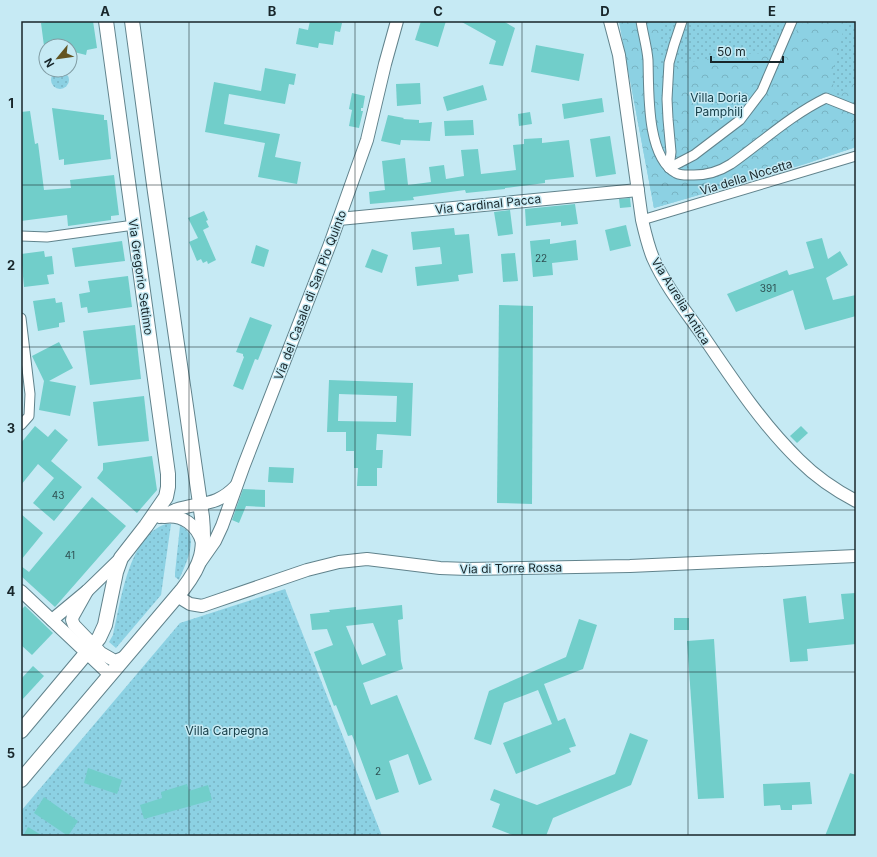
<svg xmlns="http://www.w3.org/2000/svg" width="877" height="857" font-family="Inter,sans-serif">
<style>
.green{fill:url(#green-dots)}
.forest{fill:url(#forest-crowns)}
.building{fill:#71ceca;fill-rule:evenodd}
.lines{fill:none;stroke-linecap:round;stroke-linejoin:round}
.street-casing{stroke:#61838c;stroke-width:11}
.secondary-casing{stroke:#61838c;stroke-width:14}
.primary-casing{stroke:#61838c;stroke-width:16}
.street{stroke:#fff;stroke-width:9}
.secondary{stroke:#fff;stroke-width:12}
.primary{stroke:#fff;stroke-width:14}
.grid{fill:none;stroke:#18262a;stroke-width:1;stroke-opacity:0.55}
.labels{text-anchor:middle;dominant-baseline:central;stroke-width:3;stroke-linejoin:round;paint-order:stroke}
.number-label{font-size:10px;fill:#2e5052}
.park-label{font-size:12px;fill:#18404a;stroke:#c6eaf4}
.street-label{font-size:12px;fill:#18262a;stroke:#c6eaf4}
.neatline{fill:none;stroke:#18262a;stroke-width:1.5}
.grid-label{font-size:13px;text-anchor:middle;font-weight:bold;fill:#18262a}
</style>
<defs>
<pattern id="green-dots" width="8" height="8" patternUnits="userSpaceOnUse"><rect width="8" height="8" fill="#8cd1e3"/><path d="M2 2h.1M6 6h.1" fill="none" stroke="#78b3c3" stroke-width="1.8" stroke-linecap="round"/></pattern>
<pattern id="forest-crowns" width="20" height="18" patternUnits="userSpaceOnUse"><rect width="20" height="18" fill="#8cd1e3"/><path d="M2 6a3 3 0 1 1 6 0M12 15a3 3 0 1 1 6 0" fill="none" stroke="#78b3c3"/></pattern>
</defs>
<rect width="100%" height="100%" fill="#c6eaf4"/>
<g class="green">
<path d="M619 21H856V147L805 164 654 208Z"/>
<circle cx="60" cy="80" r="9"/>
<path d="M166 524H171L161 595 116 648 109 642 113 635C121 602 128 536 166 524Z"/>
<path d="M180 526C202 534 185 565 179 580L175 577V573Z"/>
<path d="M285 589 382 836H21V811L180 623Z"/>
</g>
<path class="forest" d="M619 21H659L660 67 738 54 776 53 805 21H846L831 76 837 98 856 81V147L805 164 654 208Z"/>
<g class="building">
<path d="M52 21H93L97 48 87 50 86 55 70 51V46H44L41 23Z"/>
<path d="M310 21H331L342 23 340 32 335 31 333 45 319 43 318 48 296 44 299 28 308 30Z"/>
<path d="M421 21H446L438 47 415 40Z"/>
<path d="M460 21H503L515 28 503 66 489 64 496 41Z"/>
<path d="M536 45 584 54 579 81 531 72Z"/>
<path d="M265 68 296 74 294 85 289 84 285 104 229 94 224 124 280 134 275 157 301 162 297 184 258 177 265 143 205 132 214 82 261 91Z"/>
<path d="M420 83 421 104 397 106 396 84Z"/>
<path d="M483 85 487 100 447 111 443 97Z"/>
<path d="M352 93 365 96 363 108H361V111H363L359 128 349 126 352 110 349 109Z"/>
<path d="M602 98 604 112 564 119 562 104Z"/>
<path d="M52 108 104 115V120H107L111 159 64 165V159L59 160Z"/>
<path d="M30 111 35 144 38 143 44 190 71 188 70 180 114 175 119 215 111 216V220L68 226 67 215 21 221V112Z"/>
<path d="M530 112 532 124 519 126 518 114Z"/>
<path d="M388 115 404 118 403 119 419 120V123L432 122 430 141 401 140 400 145 381 141Z"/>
<path d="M473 120 474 135 445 136 444 121Z"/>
<path d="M610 136 616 174 596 177 590 139Z"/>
<path d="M542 138V143L569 140 574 177 545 180V183L505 188V189L466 193 465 190 413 197 414 200 370 204 369 192 385 190 382 161 405 158 408 185 431 182 429 167 444 165 446 179 464 176 461 150 478 149 481 174 516 170 513 145 524 144V139Z"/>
<path d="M630 198 631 207 620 208 619 199Z"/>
<path d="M575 204 578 224 561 226V222L526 226 525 209Z"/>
<path d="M510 210 513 234 498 236 494 212Z"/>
<path d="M204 211 208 220 206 221 209 227 203 230 216 260 208 264 207 261 203 263 201 259 197 261 189 242 198 238 188 218Z"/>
<path d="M626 225 631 246 610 251 605 230Z"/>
<path d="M454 228 455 235 469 234 473 273 458 275 459 281 417 286 415 267 442 264 440 247 413 250 411 232Z"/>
<path d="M822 238 828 259 840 251 848 265 826 278 833 300 856 295V316L805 330 793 290 736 312 727 294 787 270 789 275 814 268 806 242Z"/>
<path d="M550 239V244L576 240 578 260 552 263 553 275 533 277 530 241Z"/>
<path d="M122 241 125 261 75 267 72 248Z"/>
<path d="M256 245 269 250 264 267 251 263Z"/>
<path d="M372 249 388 255 382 273 365 267Z"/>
<path d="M44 251 45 257 52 256 54 274 47 275 49 284 24 287 21 254Z"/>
<path d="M515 253 518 281 503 282 501 254Z"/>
<path d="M128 276 132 307 88 313 87 307 81 308 79 294 90 292 88 281Z"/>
<path d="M55 298 56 303 62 302 65 322 59 323V327L38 331 33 301Z"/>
<path d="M499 305 533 306 532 504 497 503Z"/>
<path d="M250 317 272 325 258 360 255 359 243 390 233 386 244 357 243 356V354L236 352Z"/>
<path d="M135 325 141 379 90 385 83 331Z"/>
<path d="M59 342 73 368 49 381 76 386 70 416 39 410 44 381 32 356Z"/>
<path d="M329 380 413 383 411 436 377 434 376 450H383L382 468H377V486H357L358 468H354V451H346V432H327ZM339 394 397 396 396 422 338 421Z"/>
<path d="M144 396 149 441 98 446 93 402Z"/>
<path d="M35 426 48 437 55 429 68 440 51 461 82 487 54 521 33 503 54 478 38 464 21 485V443Z"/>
<path d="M801 426 808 433 797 443 790 436Z"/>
<path d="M152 456 157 490 137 513 97 478 103 470V463Z"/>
<path d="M269 467 294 468 293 483 268 482Z"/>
<path d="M243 489 265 490V507L246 506 239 523 232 520Z"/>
<path d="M92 497 126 526 55 607 21 576V566L29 572Z"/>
<path d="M21 514 43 533 21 560Z"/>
<path d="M856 593V644L807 649 808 661 790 662 783 599 806 596 809 623 844 619 841 594Z"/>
<path d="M402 605 403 619 398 620 401 661 403 669 363 683 371 705 397 695 432 780 419 785 408 754 389 761 399 792 376 800 352 735 348 736 336 705 334 706 314 652 333 645 327 629 312 630 310 614 330 612 329 610 356 607V610ZM373 623 386 655 362 665 346 626Z"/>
<path d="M25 606 53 633 32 655 21 645V610Z"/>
<rect x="674" y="618" width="15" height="12"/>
<path d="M579 619 597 625 583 669 544 684 558 721 565 718 576 746 569 748 571 752 516 774 503 743 552 724 538 690 504 703 491 745 474 739 489 691 566 657Z"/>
<path d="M714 639 724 798 698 799 687 641Z"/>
<path d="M33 666 44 676 21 701V679Z"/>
<path d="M630 733 648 740 631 785 553 818 546 836H515L492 827 500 804 490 800 494 789 537 805 615 774Z"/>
<path d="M88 768 122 780 117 794 84 783Z"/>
<path d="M850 773 856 775V836H825Z"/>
<path d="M810 782 812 804 792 805V810H781L780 805 764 806 763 784Z"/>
<path d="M187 784 189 791 208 785 212 800 144 819 140 805 162 798 161 792Z"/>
<path d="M44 797 78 821 68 836 34 813Z"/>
<path d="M28 827 43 836H23Z"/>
</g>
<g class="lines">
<defs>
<g id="street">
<path d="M641 21C643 34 647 47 648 60 649 90 646 157 676 173 682 176 688 175 694 175 706 175 720 171 731 164 762 142 791 115 826 98L856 110"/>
<path d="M669 168 694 155 740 120 762 91 792 21"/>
<path d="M669 168 671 152 668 119 667 99 669 63 674 45 682 21"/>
<path d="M642 220 856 156"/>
<path d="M21 236 47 237 134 225"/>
<path d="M21 318 30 394 29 416 21 425"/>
</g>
<g id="secondary">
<path d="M610 21 619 55 642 220C645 233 648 246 653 258 665 285 684 309 701 333 731 377 761 423 799 460 816 477 835 490 856 501"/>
<path d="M339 219 638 190"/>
<path d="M160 517C165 515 170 512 175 510 200 501 215 508 236 486"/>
<path d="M164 517C182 514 197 525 202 542"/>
<path d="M201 561 215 541 222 526 244 465 330 244 367 140 385 64 397 21"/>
<path d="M21 591 110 675"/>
<path d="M87 591 73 616 72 620 74 625 101 653 115 661 125 657"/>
<path d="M177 596 190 604 202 606 307 570 339 562 367 559 440 568 468 569 630 566 856 556"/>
<path d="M52 620 87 591 121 558"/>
</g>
<g id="primary">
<path d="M21 731 99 638 105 625 116 572 121 558 146 526 166 497 168 487V474L106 21"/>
<path d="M21 780 183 589C203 563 205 550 202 517L155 192 132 21"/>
</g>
</defs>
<use href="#street" class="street-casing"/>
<use href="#secondary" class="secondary-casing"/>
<use href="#primary" class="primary-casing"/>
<use href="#street" class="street"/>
<use href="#secondary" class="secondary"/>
<use href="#primary" class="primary"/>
</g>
<path class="grid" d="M189 21V836M355 21V836M522 21V836M688 21V836M21 185H856M21 347H856M21 510H856M21 672H856"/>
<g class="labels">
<g class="number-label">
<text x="541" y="258">22</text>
<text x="768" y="288">391</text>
<text x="58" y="495">43</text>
<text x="70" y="555">41</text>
<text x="378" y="771">2</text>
</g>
<g class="park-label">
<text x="719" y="97">Villa Doria<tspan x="719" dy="14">Pamphilj</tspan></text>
<text x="227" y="730">Villa Carpegna</text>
</g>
<g class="street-label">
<text transform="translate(746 177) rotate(-17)">Via della Nocetta</text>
<text transform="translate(488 204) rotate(-6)">Via Cardinal Pacca</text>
<text transform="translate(141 277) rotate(82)">Via Gregorio Settimo</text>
<text transform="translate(310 295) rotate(-69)">Via del Casale di San Pio Quinto</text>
<text transform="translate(681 301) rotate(58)">Via Aurelia Antica</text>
<text transform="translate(511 568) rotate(-1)">Via di Torre Rossa</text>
</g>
</g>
<rect width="877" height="857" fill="none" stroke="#c6eaf4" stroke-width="44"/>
<g transform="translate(58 58) rotate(241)"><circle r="19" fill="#c6eaf4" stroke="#809ca3"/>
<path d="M0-3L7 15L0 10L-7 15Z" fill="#635522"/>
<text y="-6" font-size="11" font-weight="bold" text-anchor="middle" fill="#18262a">N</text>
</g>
<path d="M711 56v6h72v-6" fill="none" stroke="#18262a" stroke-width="2"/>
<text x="717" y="56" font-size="12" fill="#18262a" stroke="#c6eaf4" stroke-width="3" paint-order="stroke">50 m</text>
<rect x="22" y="22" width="833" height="813" class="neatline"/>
<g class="grid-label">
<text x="105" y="16">A</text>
<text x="272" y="16">B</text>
<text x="438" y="16">C</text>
<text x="605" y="16">D</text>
<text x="772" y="16">E</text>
<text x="11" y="108">1</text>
<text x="11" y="270">2</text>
<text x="11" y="433">3</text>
<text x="11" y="596">4</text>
<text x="11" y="758">5</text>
</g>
</svg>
